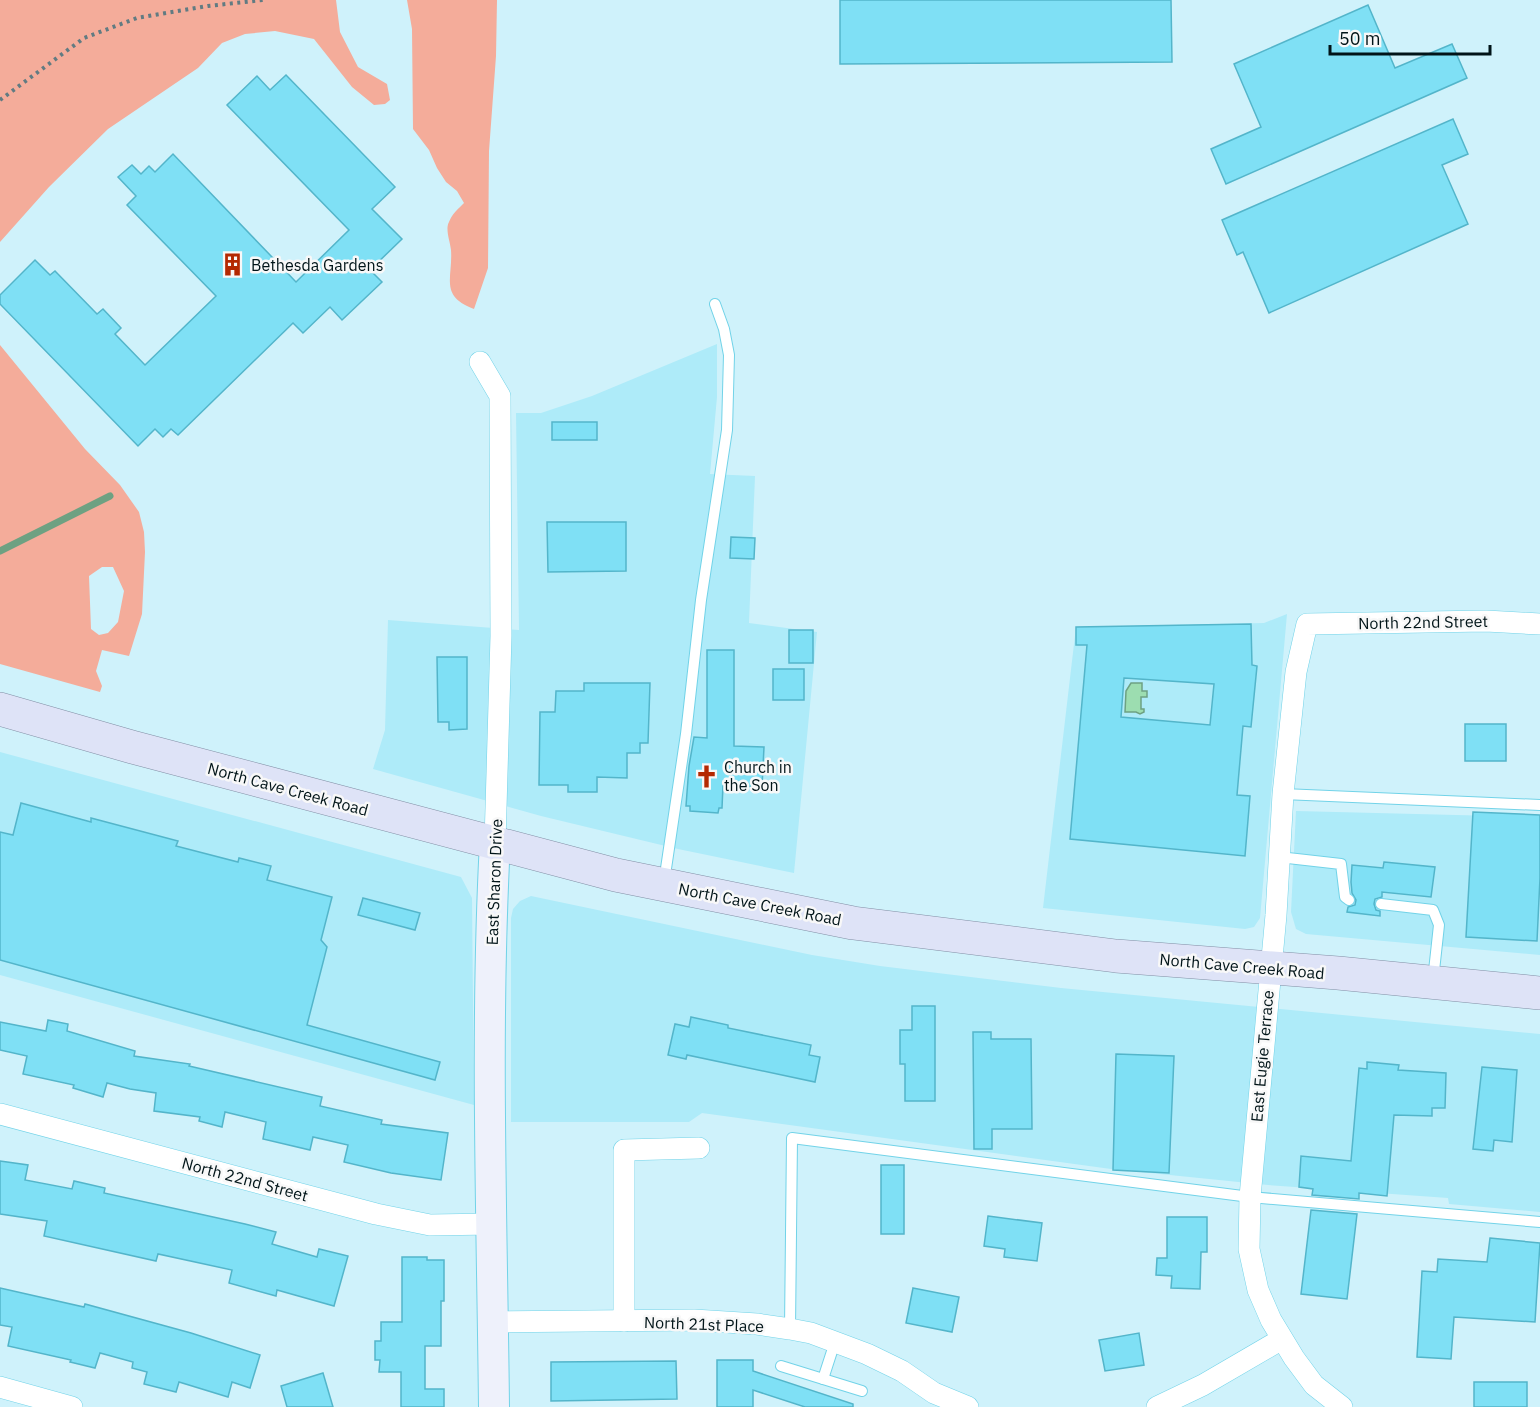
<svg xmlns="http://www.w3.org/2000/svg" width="1540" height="1407" font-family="'IBM Plex Sans',sans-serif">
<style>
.built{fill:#aeebf9}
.green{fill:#f4ac9a;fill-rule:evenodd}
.water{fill:#9cddb0;stroke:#6ea182;stroke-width:1.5}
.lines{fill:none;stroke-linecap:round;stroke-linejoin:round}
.stream{stroke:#6ea182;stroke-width:7}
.building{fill:#7fe0f5;stroke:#53b5ca;stroke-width:1.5;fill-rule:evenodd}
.lane-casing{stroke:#72d3e8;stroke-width:12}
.street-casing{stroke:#72d3e8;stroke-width:22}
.secondary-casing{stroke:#72d3e8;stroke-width:32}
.primary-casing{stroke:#828fa5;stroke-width:34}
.path{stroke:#617b82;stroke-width:4;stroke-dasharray:3 4.5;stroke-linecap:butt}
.lane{stroke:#fff;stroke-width:10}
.street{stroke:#fff;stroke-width:21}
.secondary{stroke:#eef1fb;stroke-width:30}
.primary{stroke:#dee3f7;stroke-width:33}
.labels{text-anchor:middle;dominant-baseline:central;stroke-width:5;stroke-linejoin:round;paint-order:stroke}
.poi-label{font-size:16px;fill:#011418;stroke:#f8f8f8;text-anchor:start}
.street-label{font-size:16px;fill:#011418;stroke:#f8f8f8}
</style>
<rect width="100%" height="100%" fill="#cff2fb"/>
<g class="built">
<path d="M717 344V397L710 474 755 476 749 623 817 632 794 873 678 849 541 816 373 769 385 730 388 620 519 630 516 413H541L592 396Z"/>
<path d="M1287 614 1260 918 1254 927 1245 929 1043 908 1076 627 1264 623Z"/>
<path d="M0 752 461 877 472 898 474 1105 0 975Z"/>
<path d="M1296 811 1540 817V955L1306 934 1296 929 1291 912Z"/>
<path d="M531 896 812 955 880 966 1061 988 1540 1034V1212L1449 1204 1448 1198 1268 1185 1111 1169 702 1113 689 1122H511V918L513 909 520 901Z"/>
</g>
<g class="green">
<path d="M0 0H336L340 32 358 67 387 84 390 100 385 104 374 105 352 87 314 39 275 31 245 34 222 43 198 68 108 129 49 187 0 242Z"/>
<path d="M407 0H497L496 56 489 151 488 268 474 309C439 296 453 278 451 250 450 241 445 229 449 222 452 214 458 209 464 203L457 191 446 182 437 168 429 150 413 129 412 29Z"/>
<path d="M0 345 85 449 120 485 139 512 144 532 145 552 142 614 129 656 102 650 96 671 102 686 100 692 0 664ZM102 567H113L124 591 118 622 108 633 99 635 91 629 89 576Z"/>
</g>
<path class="water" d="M1131 683H1142V691H1147V697H1141V709H1144V712L1140 714 1136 712H1125L1126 691Z"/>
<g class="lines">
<path class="stream" d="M0 551 110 496"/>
</g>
<g class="building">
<path d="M840 0H1171L1172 62 840 64Z"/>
<path d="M1368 5 1395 68 1452 44 1467 78 1226 184 1211 149 1261 127 1234 64Z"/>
<path d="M286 75 395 187 372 209 402 239 370 270 382 282 342 320 330 307 303 333 293 323 178 435 171 429 163 437 155 429 138 446 0 304V295L35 260 50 275 55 271 97 314 103 309 121 328 115 334 145 365 216 296 127 205 136 196 118 177 132 165 141 174 149 166 155 172 173 154 296 282 349 230 227 105 257 76 270 90Z"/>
<path d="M1453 119 1468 154 1442 165 1468 224 1269 313 1243 252 1237 255 1222 220Z"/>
<rect x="552" y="422" width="45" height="18"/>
<path d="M547 522H626V571L548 572Z"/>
<path d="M731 537 755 538 754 559 730 558Z"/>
<path d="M1251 624 1252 665 1257 666 1251 727 1243 726 1237 795 1250 796 1245 856 1070 839 1087 645H1076V627ZM1124 678 1214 684 1210 725 1121 717Z"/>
<rect x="789" y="630" width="24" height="33"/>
<path d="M707 650H734V746L764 747 762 787 723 785 722 808H719L718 813 690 811V806H686L689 766 694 737 707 738Z"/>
<path d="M437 657H467V729L449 730V722H438Z"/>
<rect x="773" y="669" width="31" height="31"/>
<path d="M584 683H650L648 743H640V753H627V778L597 777V792H568V785H539L540 712H555L556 691H584Z"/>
<rect x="1465" y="724" width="41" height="37"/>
<path d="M21 803 91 822V818L178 841 176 846 238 862 239 858 271 866 267 880 332 897 321 940 327 947 307 1025 440 1062 435 1080 0 960V832L13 835Z"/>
<path d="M1473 812 1540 815V878L1537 941 1466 937Z"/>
<path d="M1384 862 1435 867 1431 897 1382 892V897L1375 899 1374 904 1376 910 1380 911V916L1347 912 1348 907 1355 905 1356 900 1352 893 1351 882 1352 865 1383 868Z"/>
<path d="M363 898 420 913 415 930 358 915Z"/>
<path d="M912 1006H935V1101H905V1064H900V1030H912Z"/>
<path d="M691 1017 728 1025V1028L811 1045 809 1055 820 1057 815 1082 687 1055 686 1059 668 1055 675 1024 689 1027Z"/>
<path d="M48 1020 68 1024 67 1031 135 1051 134 1056 190 1064 189 1066 322 1097 320 1106 382 1120 381 1124 448 1133 441 1180 391 1173 344 1162 348 1145 313 1137 310 1150 263 1139 266 1122 225 1112 222 1127 199 1121 200 1117 154 1111 156 1093 130 1089 107 1083 103 1097 73 1088 74 1085 23 1074 27 1056 0 1050V1022L46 1031Z"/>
<path d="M973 1032H991V1039H1031L1032 1129H992V1149H974Z"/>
<path d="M1116 1054 1174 1056 1169 1173 1113 1170Z"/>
<path d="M1367 1062 1399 1065 1398 1070 1446 1073 1445 1108H1432V1116L1394 1115 1387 1196 1359 1193V1199L1312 1195 1313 1189 1299 1187 1301 1156 1351 1161 1359 1068 1367 1069Z"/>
<path d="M1482 1067 1517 1070 1512 1142 1494 1140 1493 1151 1473 1149Z"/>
<path d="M0 1161 28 1165 25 1180 72 1189 74 1181 105 1188 104 1193 245 1224 276 1232 272 1244 317 1257 319 1249 348 1256 334 1306 277 1290 276 1296 229 1283 232 1270 158 1254 156 1261 44 1236 47 1221 0 1214Z"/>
<rect x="881" y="1165" width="23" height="69"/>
<path d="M1311 1210 1357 1214 1347 1299 1301 1294Z"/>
<path d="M988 1216 1042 1223 1037 1261 1004 1257 1005 1249 984 1246Z"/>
<path d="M1167 1217H1207V1252H1201L1200 1289 1171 1288 1172 1276 1156 1275 1157 1258H1167Z"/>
<path d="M1490 1238 1540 1243 1535 1322 1454 1317 1451 1359 1417 1357 1422 1271 1437 1272 1438 1259 1487 1262Z"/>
<path d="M402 1257H427V1260H444V1301H441V1346H425V1389H444V1407H401V1372H379L380 1360H375V1341H381V1322H402Z"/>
<path d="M0 1288 84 1307 85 1304 191 1333 260 1355 250 1388 232 1382 228 1397 179 1382 176 1392 144 1384 147 1372 132 1368 133 1362 100 1353 95 1368 70 1362 71 1360 8 1346 12 1327 0 1325Z"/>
<path d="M913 1288 959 1297 952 1332 906 1323Z"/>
<path d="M1139 1333 1144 1365 1105 1371 1099 1340Z"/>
<path d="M717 1360H753V1371L853 1404V1407H805L753 1390V1407H717Z"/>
<path d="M676 1361 677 1399 551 1401V1362Z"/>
<path d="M323 1373 333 1407H287L281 1386Z"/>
<rect x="1474" y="1382" width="53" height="25"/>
</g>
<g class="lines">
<defs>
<g id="lane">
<path d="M1283 794 1540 805"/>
<path d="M1279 857 1341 864 1345 897 1349 900"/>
<path d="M664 882 686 734 701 600 727 430 729 355 724 329 715 304"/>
<path d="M1381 904 1433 910 1439 925 1433 980"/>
<path d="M790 1329 792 1138 1250 1197 1540 1222"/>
<path d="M781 1366 862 1391"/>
<path d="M823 1379 835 1342"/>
</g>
<g id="street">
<path d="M480 362 500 396 501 636 495 842"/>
<path d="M0 1114 376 1214 430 1225 492 1224"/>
<path d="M624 1321V1150L699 1148"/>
<path d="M493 1322 694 1320 757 1324 790 1329 811 1333 867 1354 902 1371 934 1393 968 1407"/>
<path d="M0 1387 72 1407"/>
<path d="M1157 1407 1203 1385 1282 1339"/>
<path d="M1342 1407 1314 1385 1294 1358 1271 1320 1258 1290 1249 1249 1250 1197 1276 915 1283 794 1296 672 1307 624 1486 621 1540 624"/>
</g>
<path id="secondary" d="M494 1407C492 1219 485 1030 495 842"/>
<path id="primary" d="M0 709 132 747 616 875 853 923 1116 956 1338 973 1540 993"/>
</defs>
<use href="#lane" class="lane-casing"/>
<use href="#street" class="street-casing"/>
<use href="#secondary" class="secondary-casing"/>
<use href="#primary" class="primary-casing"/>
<path class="path" d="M0 100 84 38 137 18 208 6 263 0"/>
<use href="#lane" class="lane"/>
<use href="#street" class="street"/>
<use href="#secondary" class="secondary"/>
<use href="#primary" class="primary"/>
</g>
<defs>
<symbol id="building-bare" viewBox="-9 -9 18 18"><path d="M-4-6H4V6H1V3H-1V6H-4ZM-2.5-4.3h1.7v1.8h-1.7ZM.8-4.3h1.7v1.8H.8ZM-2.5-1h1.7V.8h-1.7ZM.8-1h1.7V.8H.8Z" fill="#b42902" stroke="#f8f8f8" stroke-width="2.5" paint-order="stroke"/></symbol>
<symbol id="church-bare" viewBox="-9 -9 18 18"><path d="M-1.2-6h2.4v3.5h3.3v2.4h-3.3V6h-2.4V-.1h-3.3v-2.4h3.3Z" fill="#b42902" stroke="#f8f8f8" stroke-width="2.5" paint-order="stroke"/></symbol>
</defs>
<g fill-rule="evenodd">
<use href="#building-bare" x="216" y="248" width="33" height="33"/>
<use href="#church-bare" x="690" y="760" width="33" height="33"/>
</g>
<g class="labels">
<g class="poi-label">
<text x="251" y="265">Bethesda Gardens</text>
<text x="724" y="767">Church in<tspan x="724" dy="18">the Son</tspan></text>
</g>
<g class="street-label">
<text transform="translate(1423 622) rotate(-1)">North 22nd Street</text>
<text transform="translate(288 789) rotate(15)">North Cave Creek Road</text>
<text transform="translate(494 882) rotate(-88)">East Sharon Drive</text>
<text transform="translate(760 904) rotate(11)">North Cave Creek Road</text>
<text transform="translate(1242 966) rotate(5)">North Cave Creek Road</text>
<text transform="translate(1262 1056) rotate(-85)">East Eugie Terrace</text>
<text transform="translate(245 1179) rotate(15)">North 22nd Street</text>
<text transform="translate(704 1324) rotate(2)">North 21st Place</text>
</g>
</g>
<path d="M1330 45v9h160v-9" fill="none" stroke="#011418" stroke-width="3"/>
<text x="1339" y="45" font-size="18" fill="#011418" stroke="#f8f8f8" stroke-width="4.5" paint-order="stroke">50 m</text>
</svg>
